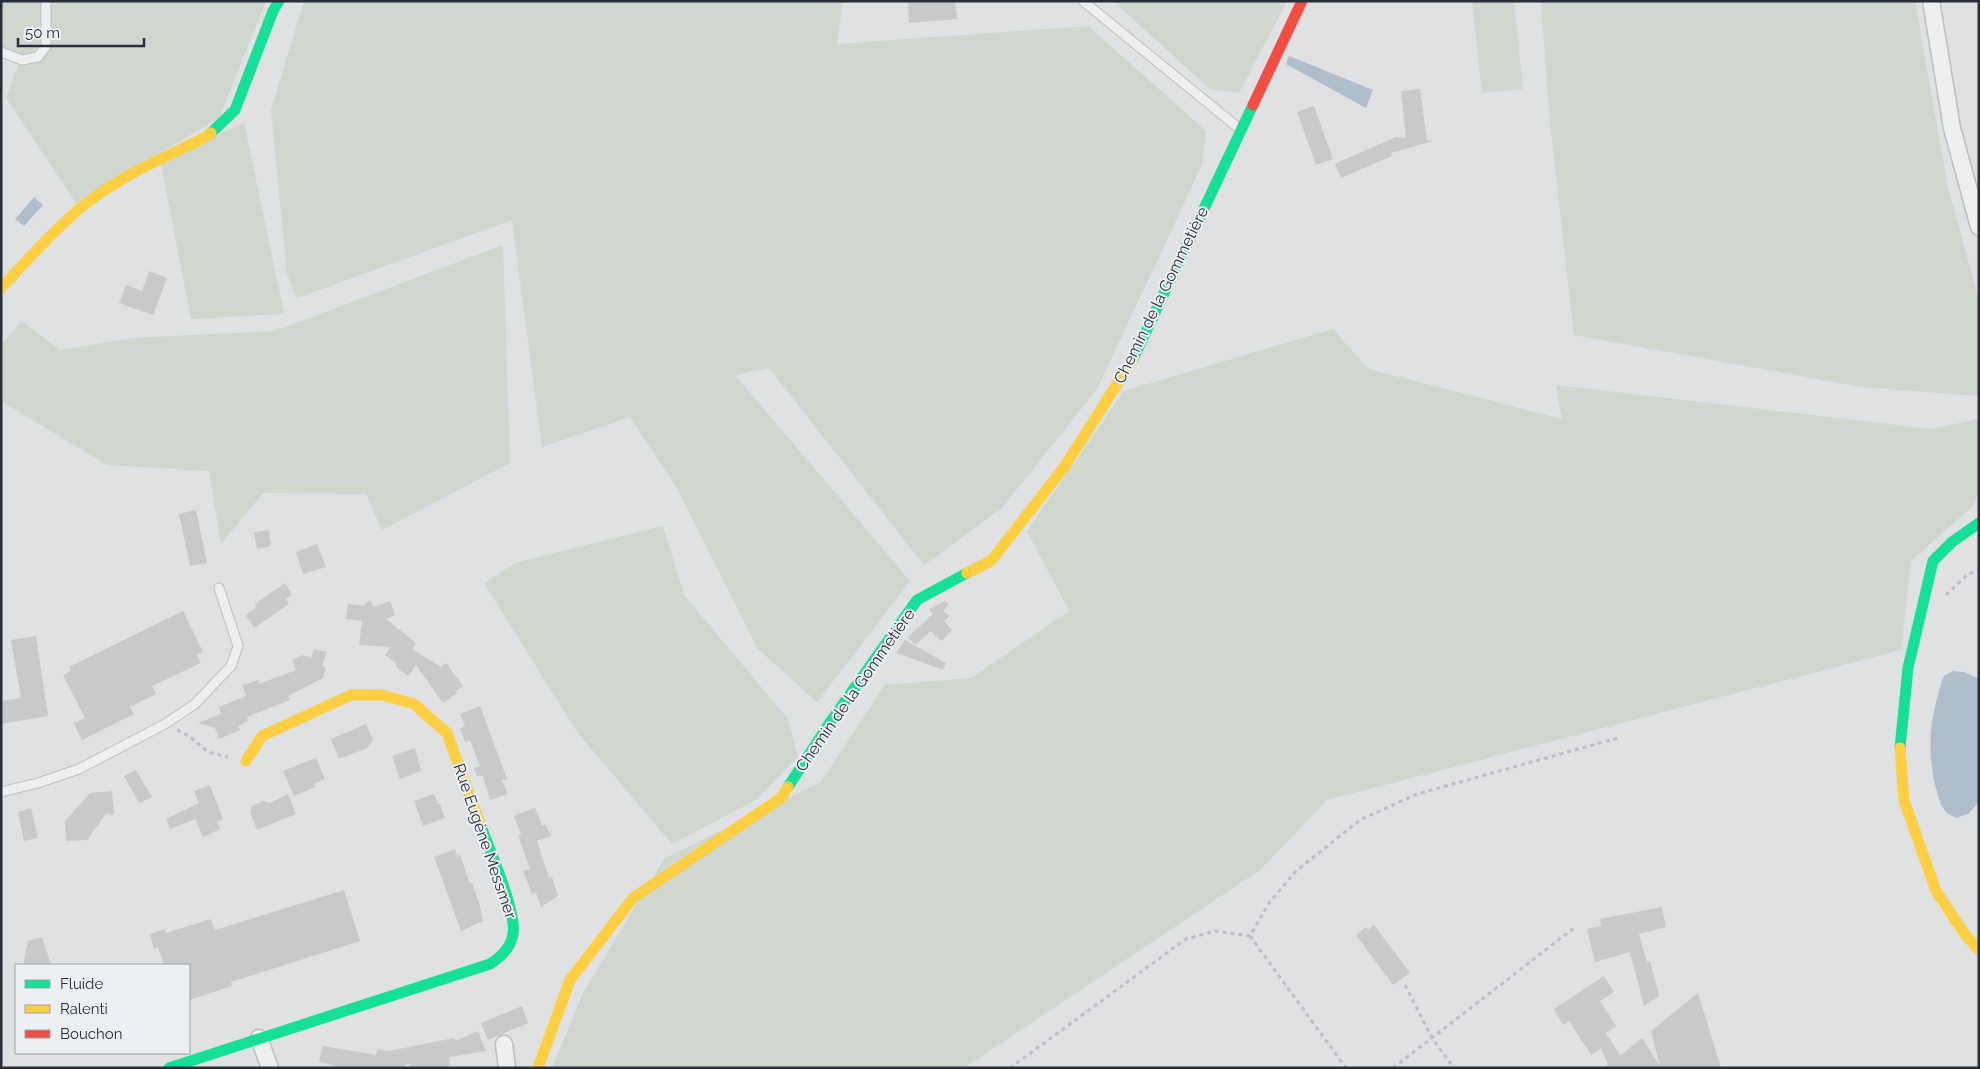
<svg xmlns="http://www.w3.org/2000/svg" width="1980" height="1069" font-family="Raleway,sans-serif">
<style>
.green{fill:#cfd7cf}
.water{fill:#afbdcc}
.building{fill:#c7c9cb}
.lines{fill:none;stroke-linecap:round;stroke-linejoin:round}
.lane-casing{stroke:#bdbfc1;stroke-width:11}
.street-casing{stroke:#bdbfc1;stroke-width:19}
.path{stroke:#bdbfc3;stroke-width:3;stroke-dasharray:4 4;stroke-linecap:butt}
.lane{stroke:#eeeff0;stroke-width:9}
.street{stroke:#eeeff0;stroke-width:16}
.fast{stroke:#16e098;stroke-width:11}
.slow{stroke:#ffcf43;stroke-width:11}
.jam{stroke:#f24e42;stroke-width:11}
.labels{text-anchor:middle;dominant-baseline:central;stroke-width:4;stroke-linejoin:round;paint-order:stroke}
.street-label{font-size:16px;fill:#282e3a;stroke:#eceff3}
</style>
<rect width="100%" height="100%" fill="#dfe1e3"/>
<g class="green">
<path d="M1 1H266L219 118 76 203 6 98 22 55 1 46Z"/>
<path d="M304 1H843L837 44 1088 26 1206 131 1202 165 1097 389 1002 508 924 565 769 368 735 375 910 581 817 702 758 649 677 488 630 417 542 447 512 220 297 298 287 274 271 110Z"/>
<path d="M1113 1H1287L1239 93 1210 89Z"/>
<path d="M1472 1H1514L1523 89 1482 93Z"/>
<path d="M1541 1H1915L1948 188 1979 300V396L1861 387 1574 335 1550 123Z"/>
<path d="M244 122 284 314 191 319 161 164Z"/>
<path d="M503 245 510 463 382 530 366 494 263 493 221 544 209 471 107 465 1 401V345L22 321 60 350 133 338 275 331Z"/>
<path d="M1333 329 1368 369 1562 419 1556 385 1931 429 1979 419V490L1973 506 1911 561 1901 650 1327 800 1260 870 964 1068H552L583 993 665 858 821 782 885 685 971 678 1069 611 1027 531 1124 391Z"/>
<path d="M663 526 684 595 788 719 798 757 756 800 672 844 577 732 484 583 515 563Z"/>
</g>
<g class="water">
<path d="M1289 56 1373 90 1366 108 1286 64Z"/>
<path d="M34 197 43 205 24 226 15 219Z"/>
<path d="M1953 671 1964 672 1979 679V802L1968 814 1956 818 1947 813 1941 805C1929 771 1927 737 1936 702 1939 693 1940 684 1944 676Z"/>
</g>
<g class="building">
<path d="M908 1H955L957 19 909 23Z"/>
<path d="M1420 89 1427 140 1433 141 1391 153 1392 156 1341 178 1335 164 1396 137 1406 138 1401 91Z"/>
<path d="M1314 106 1333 159 1316 165 1297 112Z"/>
<path d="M149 271 167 278 153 315 119 303 126 285 142 291Z"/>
<path d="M196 510 207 563 190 566 179 514Z"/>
<path d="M269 530 271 546 257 549 254 532Z"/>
<path d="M317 544 326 567 303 574 296 552Z"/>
<path d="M285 583 292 595 286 599 289 604 254 628 246 615 256 608 255 604Z"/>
<path d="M370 600 374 607 390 601 395 615 386 619 416 643 412 649 441 667 446 663 463 686 456 691 457 693 443 703 416 665 408 676 395 666 397 664 385 655 391 647 359 645 362 621 346 619 348 604 363 606Z"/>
<path d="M945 601 949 604 943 611 950 616 944 621 952 630 941 641 931 631 915 645 908 637 933 614 929 609Z"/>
<path d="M183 611 203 652 197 655 201 663 152 686 156 694 130 707 134 714 82 740 74 723 85 718 63 675 71 671 69 667Z"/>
<path d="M36 636 48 716 1 724V701L21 698 11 640Z"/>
<path d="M905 640 946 663 943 670 896 653Z"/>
<path d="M314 649 327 652 322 666 326 667 323 678 288 696 290 700 247 717 248 721 238 726 240 730 219 739 215 728 198 723 221 714 219 707 246 696 242 685 258 680 259 684 296 670 292 660 303 655 311 658Z"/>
<path d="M480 706 507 779 502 780 508 794 490 800 483 776H477L474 768 480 766 470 740 465 742 460 728 465 726 460 714Z"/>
<path d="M366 724 373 740 367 748 339 759 331 739Z"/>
<path d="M415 748 421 771 400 779 392 756Z"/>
<path d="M316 758 325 779 313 784 315 787 294 796 283 771Z"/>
<path d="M136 770 152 797 139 803 124 776Z"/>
<path d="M210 785 223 819 217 822 220 829 203 837 195 819 170 829 166 819 199 803 194 791Z"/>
<path d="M112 791 114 815 106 814 87 840 66 841 65 821 90 793Z"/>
<path d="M288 794 296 814 257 830 250 812 252 806 263 801 270 803Z"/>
<path d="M434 794 438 804H440L445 818 423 826 414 801Z"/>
<path d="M31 808 38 838 24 841 18 812Z"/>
<path d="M535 808 542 825H546L551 836 537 841 549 878 552 877 558 896 541 907 536 893 532 894 523 871 530 869 518 835 521 834 514 816Z"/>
<path d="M455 849 458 859 459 852 470 884 472 883 479 902 483 921 461 931 434 857Z"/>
<path d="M344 890 360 941 231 982 232 986 189 1000V965H164L158 947 154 949 150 934 165 929 166 933 211 919 215 930Z"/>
<path d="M1662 907 1666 927 1639 934 1647 962 1650 961 1659 996 1644 1006 1630 952 1595 962 1587 929 1601 926 1600 919Z"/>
<path d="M1374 925 1410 973 1393 985 1356 935 1366 927 1368 930Z"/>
<path d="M42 937 51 965H23L28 941Z"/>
<path d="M1604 976 1614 992 1600 1001 1616 1026 1606 1033 1620 1056 1642 1038 1660 1066 1651 1031 1698 993 1721 1068H1604L1608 1065 1601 1048 1591 1055 1569 1021 1563 1025 1554 1009Z"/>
<path d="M522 1006 528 1023 488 1040 481 1023Z"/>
<path d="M478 1031 486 1051 449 1057 450 1066 440 1068H411L410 1064 405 1065 404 1068H332V1065L319 1062 323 1046 376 1055 378 1049 389 1051 454 1038 455 1041Z"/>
</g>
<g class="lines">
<defs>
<g id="lane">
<path d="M1083 1 1241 130"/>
<path d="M1 52 22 60 38 57 46 46V1"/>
<path d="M1 792 38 783 79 769 165 724 195 704 231 666 238 646 219 588"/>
</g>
<g id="street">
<path d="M1931 1 1952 128 1979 227"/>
<path d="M259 1038 270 1068"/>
<path d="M504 1044 507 1068"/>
</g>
</defs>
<use href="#lane" class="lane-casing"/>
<use href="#street" class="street-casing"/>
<g class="path">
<path d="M1946 595 1968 574 1979 570"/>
<path d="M177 730 189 736 208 752 228 757"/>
<path d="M1250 936 1346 1068"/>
<path d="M1405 985 1432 1038 1454 1068"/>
<path d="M1010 1068 1186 939 1215 931 1250 936 1269 903 1296 871 1360 820 1417 794 1618 738"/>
<path d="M1393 1068 1574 928"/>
</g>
<use href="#lane" class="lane"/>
<use href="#street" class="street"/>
<g class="fast">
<path d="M211 133 235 110 273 11 279 1"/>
<path d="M1133 359 1253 105"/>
<path d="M1900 748 1908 668 1933 561 1952 542 1979 523"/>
<path d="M788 787 829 724 917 600 967 573"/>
<path d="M169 1068 490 964C501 957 511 948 513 934 517 912 489 848 480 824"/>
</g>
<g class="slow">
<path d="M1 288C29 259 56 227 88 202 123 175 163 158 202 139L211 133"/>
<path d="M967 573 991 561 1065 466 1133 359"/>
<path d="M1900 748 1904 800 1936 891 1964 933 1979 950"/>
<path d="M246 761 262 736 351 695H382L414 704 447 733 480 824"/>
<path d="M538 1068 570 980 633 898 781 798 788 787"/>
</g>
<path class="jam" d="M1253 105 1302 1"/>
</g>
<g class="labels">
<g class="street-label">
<text transform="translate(1161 295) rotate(-64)">Chemin de la Gommetière</text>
<text transform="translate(855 690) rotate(-55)">Chemin de la Gommetière</text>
<text transform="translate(485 841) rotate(71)">Rue Eugène Messmer</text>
</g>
</g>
<rect width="1980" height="1069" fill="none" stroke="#282e3a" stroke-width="5"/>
<rect x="15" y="964" width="175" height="90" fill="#eceff3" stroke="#9ea2a9"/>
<rect x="25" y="980" width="25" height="8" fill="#16e098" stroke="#9ea2a9"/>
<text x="60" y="989" font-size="15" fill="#282e3a">Fluide</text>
<rect x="25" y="1005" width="25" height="8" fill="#ffcf43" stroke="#9ea2a9"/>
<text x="60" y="1014" font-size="15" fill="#282e3a">Ralenti</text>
<rect x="25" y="1030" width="25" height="8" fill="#f24e42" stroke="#9ea2a9"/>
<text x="60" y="1039" font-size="15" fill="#282e3a">Bouchon</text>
<path d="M18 38v8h126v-8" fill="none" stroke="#282e3a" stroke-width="2.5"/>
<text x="25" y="38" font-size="15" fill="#282e3a" stroke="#eceff3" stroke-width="4" paint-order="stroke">50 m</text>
</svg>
